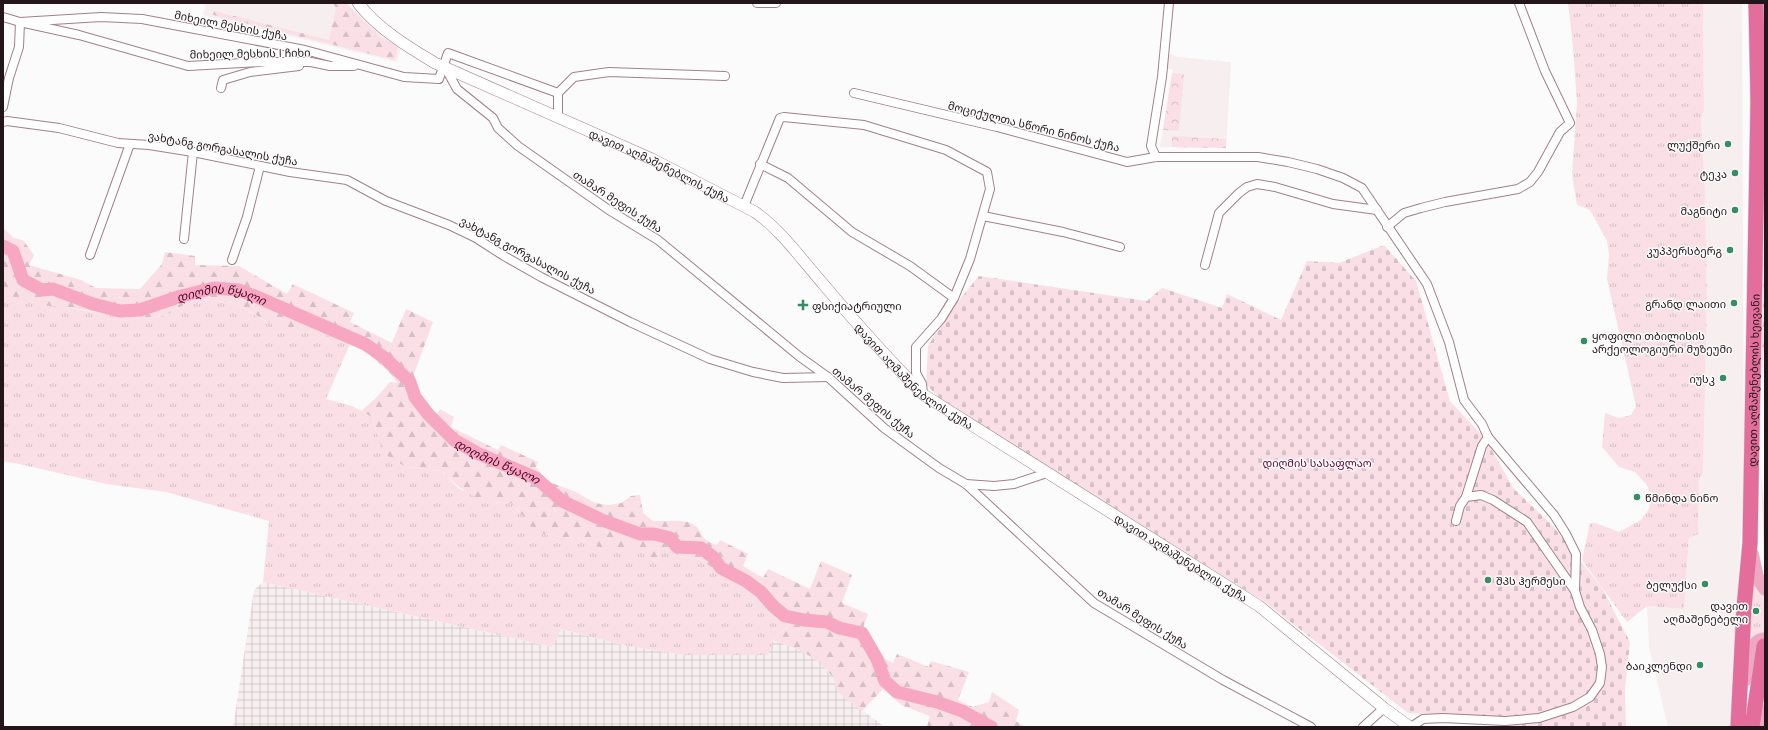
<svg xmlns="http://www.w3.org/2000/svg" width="1768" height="730" font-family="'Open Sans','Noto Sans Georgian',sans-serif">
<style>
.built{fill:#f7eef0}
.industrial{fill:url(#industrial-grid)}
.grass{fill:url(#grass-tufts)}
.forest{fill:url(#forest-firs)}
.cemetery{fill:url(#cemetery-stones)}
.park{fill:url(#park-crowns)}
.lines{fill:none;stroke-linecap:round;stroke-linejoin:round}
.river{stroke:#f7a7c2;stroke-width:13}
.street-casing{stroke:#a1808a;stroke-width:10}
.secondary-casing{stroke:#a1808a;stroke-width:12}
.primary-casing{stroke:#d7d5d6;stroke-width:14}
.highway-casing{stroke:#d7d5d6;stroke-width:16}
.street{stroke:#fff;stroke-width:8}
.secondary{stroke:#fff;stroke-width:11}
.primary{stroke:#eea8c3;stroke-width:13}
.highway{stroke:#e36e9b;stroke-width:15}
.poi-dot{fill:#348d63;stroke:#fbfbfb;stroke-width:1.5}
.labels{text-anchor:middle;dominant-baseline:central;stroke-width:3;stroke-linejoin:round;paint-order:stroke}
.street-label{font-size:11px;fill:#23161a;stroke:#fbfbfb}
.poi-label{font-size:11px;fill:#23161a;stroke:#fbfbfb;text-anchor:end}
.park-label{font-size:11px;fill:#630435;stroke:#fbfbfb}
.water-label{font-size:12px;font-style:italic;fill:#500b2c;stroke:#fbfbfb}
</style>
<defs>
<pattern id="industrial-grid" width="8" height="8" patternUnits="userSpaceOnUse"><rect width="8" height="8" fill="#f7eef0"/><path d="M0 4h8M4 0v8" fill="none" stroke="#d3cbcd"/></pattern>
<pattern id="grass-tufts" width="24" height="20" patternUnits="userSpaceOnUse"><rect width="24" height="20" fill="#fadfe7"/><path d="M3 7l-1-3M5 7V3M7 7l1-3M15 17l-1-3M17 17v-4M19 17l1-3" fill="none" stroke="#d6bfc6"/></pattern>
<pattern id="forest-firs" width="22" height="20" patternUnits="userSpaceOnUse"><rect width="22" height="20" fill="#fadfe7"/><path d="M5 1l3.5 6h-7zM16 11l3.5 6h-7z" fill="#d6bfc6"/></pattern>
<pattern id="cemetery-stones" width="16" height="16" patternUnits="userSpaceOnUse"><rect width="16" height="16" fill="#fadfe7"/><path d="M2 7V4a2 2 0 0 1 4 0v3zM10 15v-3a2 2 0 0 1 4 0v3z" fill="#d6bfc6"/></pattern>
<pattern id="park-crowns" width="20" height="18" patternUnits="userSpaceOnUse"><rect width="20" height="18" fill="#fadfe7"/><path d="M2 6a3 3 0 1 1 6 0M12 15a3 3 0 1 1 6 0" fill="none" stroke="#d6bfc6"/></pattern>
</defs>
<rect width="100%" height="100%" fill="#fbfbfb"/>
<g class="built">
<path d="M206 3H347L362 20 381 36 401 48 397 62 203 15Z"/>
<path d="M1703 3H1742L1744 476 1731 727H1668L1649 648 1647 606 1684 609 1689 538 1698 534 1699 477 1703 474 1707 298 1705 190 1701 119 1704 110Z"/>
<path d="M1171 54 1177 57 1231 62 1226 148 1160 147 1173 70 1167 68 1168 56Z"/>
</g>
<path class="industrial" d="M263 582 552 647 561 629 623 645 684 655 773 640 797 649 817 660 833 677 839 693 885 727H233L254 590Z"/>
<g class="grass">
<path d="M1568 3H1703L1704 110 1701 119 1705 190 1707 298 1703 474 1699 478 1698 534 1689 538 1684 609 1647 606 1627 622 1582 560 1590 523H1596L1619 532 1641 520 1649 509 1652 496 1646 484 1635 472 1619 467 1602 447 1605 413 1619 418 1631 415 1636 406 1607 279 1609 254 1607 241 1590 210 1577 205 1572 175 1577 102 1573 47Z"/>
<path d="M3 288 14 297 86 311 149 319 166 315 189 302 203 299 234 303 265 321 315 330 350 344 326 399 352 406 372 417 377 434 406 467 442 471 459 489 497 503H511L528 521 534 532 560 537 578 538 607 551H641L658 563 659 547H666L679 556 702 560 725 577 736 582 750 591 759 603 789 625 773 640 768 655H684L623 645 561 629 552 647 263 582 269 521 166 492 106 484 15 463 3 462Z"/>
<path d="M1761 475 1765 514V568L1764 563Z"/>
<path d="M1752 579 1765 597V633L1748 648Z"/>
</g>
<g class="forest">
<path d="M333 3H346L381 37 398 46 395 60 213 15 214 11 329 40 336 8Z"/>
<path d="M1765 203V336L1761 382Z"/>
<path d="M3 228 14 238 23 240 34 255 29 265 81 280 96 288 140 289 162 264 165 252 195 256V265L239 266 287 294 293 284 354 313 350 322 392 343 406 309 433 322 414 374 417 389 424 403 436 417 440 409 454 417 451 427 498 450 501 445 538 462 536 467 547 481 576 492 595 503 609 505 621 503 631 496 640 495 643 513 653 521C664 522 685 518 694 525 705 532 697 539 717 545L720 540 748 554 743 566 763 578 768 569 810 589 821 561 852 575 842 603 868 614 863 628 885 659 893 663 897 654 929 667 931 661 969 672 958 700 973 707 989 702 992 692 1019 710 1016 721 1026 727H927L930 716 901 705 883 689 862 711 839 693 833 677 817 660 797 649 773 640 789 625 759 603 750 591 736 582 725 578 702 560 679 556 666 547H659L658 563 641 551H607L578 538 560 537 534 532 528 521 511 503C478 503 465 494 442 471L406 467 383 453 372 417 361 411 375 399 390 382 398 383 390 373 362 348 315 330 281 329 234 303 203 299 189 302 166 315 149 319 129 317 66 307 37 305 14 297 3 288Z"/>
</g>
<path class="cemetery" d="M1384 245 1416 281 1450 401 1486 440 1514 489 1552 525 1602 588 1630 642 1625 689 1626 727H1505L1491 717 1408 713 1265 602 1015 449 940 399 926 384 928 346 947 315 979 276 1147 301 1162 288 1222 308 1227 294 1281 320 1307 261 1339 263Z"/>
<g class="park">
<path d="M1172 73 1184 74 1179 131 1163 130Z"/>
<path d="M1172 136 1226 139V148L1172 147Z"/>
</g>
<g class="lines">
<path class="river" id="s1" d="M3 246 13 251 23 280 42 290 53 289 93 304 120 311 140 310 181 296 214 288 239 290 257 297 365 344 385 358 410 382 415 397 428 414 454 440 477 453 536 478 562 501 602 520 640 534H654L670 538 677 547 701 548 713 557 721 568 746 581 761 592 773 606 785 616 804 620 827 622 839 628 862 633 877 659 885 681 897 692 937 702 962 711 991 727"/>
<defs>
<g id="street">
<path d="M757 3H776"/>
<path d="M3 17 20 22 101 17 142 19 305 50 404 77 439 79 448 53 558 93"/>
<path d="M445 67 457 89 493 118 498 128 518 146 609 210 658 240 800 357 828 377 884 428 939 468 966 484 1094 603 1223 680 1311 727"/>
<path d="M221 88 223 80 250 72 299 66"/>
<path d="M854 93 997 127 1127 162 1156 157H1258L1288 162 1317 169 1343 178 1362 188 1427 284 1449 342 1464 400 1482 424 1488 437 1554 515 1566 534 1576 554 1575 591"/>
<path d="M3 107 9 78 19 47 20 22 79 35 188 66 261 62H311L330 66H354"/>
<path d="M558 117V93L574 77 609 72 725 76"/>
<path d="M3 122 7 121 59 128 118 143 149 145 193 152 290 172 347 180 386 201 449 225 476 238 504 256 541 277 630 322 710 359 753 372 783 378 828 377"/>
<path d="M1156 157 1151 146 1162 77 1169 3"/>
<path d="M760 164 788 178 852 232 910 266 954 298"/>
<path d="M744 206 780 118 784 117 864 125 946 150 987 172 990 189 970 259 954 298 941 319 916 347V373L922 384 923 394"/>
<path d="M983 216 1063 232 1120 247"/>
<path d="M1387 227 1404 213 1421 208 1445 202 1518 189 1530 182 1538 172 1560 132 1570 123 1545 71 1519 3"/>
<path d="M184 239 193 152"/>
<path d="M90 255 130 144"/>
<path d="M232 260 247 217 260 166"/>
<path d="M1205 265 1219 213 1239 193 1247 187 1257 184 1275 187 1333 204 1377 210"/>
<path d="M966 484 994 486 1014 484 1047 473"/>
<path d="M1466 497 1482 446 1488 437"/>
<path d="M1363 727 1384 708"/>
<path d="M1411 727 1423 719 1443 718 1505 721 1539 718 1573 707 1590 697 1600 683 1602 667 1600 654 1592 630 1580 607 1575 591 1527 522 1493 500 1481 495 1466 497 1460 506 1456 521"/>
</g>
<g id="secondary">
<path id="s2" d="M358 3C377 28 408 47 435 63L652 159 755 212C782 231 802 260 824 285 856 323 889 360 924 395L1259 606 1384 708 1410 727"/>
</g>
<g id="primary">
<path d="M1752 554 1757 577 1765 589"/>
<path d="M1745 680C1748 668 1748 640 1765 639"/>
<path d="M1762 727 1765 711"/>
</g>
<g id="highway">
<path id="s3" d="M1738 727 1744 608 1750 543 1758 102 1756 3"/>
<path d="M1752 727 1764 646"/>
</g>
</defs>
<use href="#street" class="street-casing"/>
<use href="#secondary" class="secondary-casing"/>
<use href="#primary" class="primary-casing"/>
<use href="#highway" class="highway-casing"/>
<use href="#street" class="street"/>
<use href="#secondary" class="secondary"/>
<use href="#primary" class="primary"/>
<use href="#highway" class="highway"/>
</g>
<g class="poi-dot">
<circle cx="1728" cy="144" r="4"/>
<circle cx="1735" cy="173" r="4"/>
<circle cx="1735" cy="210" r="4"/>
<circle cx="1730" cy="250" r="4"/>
<circle cx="1734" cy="303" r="4"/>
<path d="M801 299h4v4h4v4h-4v4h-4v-4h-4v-4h4z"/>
<circle cx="1584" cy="341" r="4"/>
<circle cx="1723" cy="378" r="4"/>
<circle cx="1637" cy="497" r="4"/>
<circle cx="1488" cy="580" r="4"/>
<circle cx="1705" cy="584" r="4"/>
<circle cx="1756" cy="611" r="4"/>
<circle cx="1700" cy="665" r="4"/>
</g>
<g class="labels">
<g class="street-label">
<text transform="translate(231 25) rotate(11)">მიხეილ მესხის ქუჩა</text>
<text transform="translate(250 53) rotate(-1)">მიხეილ მესხის I ჩიხი</text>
<text transform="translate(1034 126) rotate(14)">მოციქულთა სწორი ნინოს ქუჩა</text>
<text transform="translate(223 148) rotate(10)">ვახტანგ გორგასალის ქუჩა</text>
<text stroke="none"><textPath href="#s2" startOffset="345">დავით აღმაშენებლის ქუჩა</textPath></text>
<text transform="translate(618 201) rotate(33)">თამარ მეფის ქუჩა</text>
<text transform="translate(528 255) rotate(28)">ვახტანგ გორგასალის ქუჩა</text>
<text stroke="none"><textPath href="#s2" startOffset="681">დავით აღმაშენებლის ქუჩა</textPath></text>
<text stroke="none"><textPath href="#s3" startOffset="347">დავით აღმაშენებლის ხეივანი</textPath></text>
<text transform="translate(874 402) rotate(40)">თამარ მეფის ქუჩა</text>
<text stroke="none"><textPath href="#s2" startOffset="1005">დავით აღმაშენებლის ქუჩა</textPath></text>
<text transform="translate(1143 618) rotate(32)">თამარ მეფის ქუჩა</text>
</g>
<g class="poi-label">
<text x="1720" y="144">ლუქშერი</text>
<text x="1727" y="173">ტეკა</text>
<text x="1727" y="210">მაგნიტი</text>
<text x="1722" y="250">კუპპერსბერგ</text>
<text x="1726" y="303">გრანდ ლაითი</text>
<text x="812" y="305" text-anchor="start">ფსიქიატრიული</text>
<text x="1592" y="335" text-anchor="start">ყოფილი თბილისის<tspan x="1592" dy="13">არქეოლოგიური მუზეუმი</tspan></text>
<text x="1715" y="378">იუსკ</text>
<text x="1645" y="497" text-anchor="start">წმინდა ნინო</text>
<text x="1496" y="580" text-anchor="start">შპს ჰერმესი</text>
<text x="1697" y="584">ბელუქსი</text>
<text x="1748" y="605">დავით<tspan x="1748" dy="13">აღმაშენებელი</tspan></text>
<text x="1692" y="665">ბაიკლენდი</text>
</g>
<g class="park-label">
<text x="1317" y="462">დიღმის სასაფლაო</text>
</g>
<g class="water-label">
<text stroke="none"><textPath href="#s1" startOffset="250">დიღმის წყალი</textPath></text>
<text stroke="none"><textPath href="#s1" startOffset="586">დიღმის წყალი</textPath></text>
</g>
</g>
<rect width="1768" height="730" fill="none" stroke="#23161a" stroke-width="8"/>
</svg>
